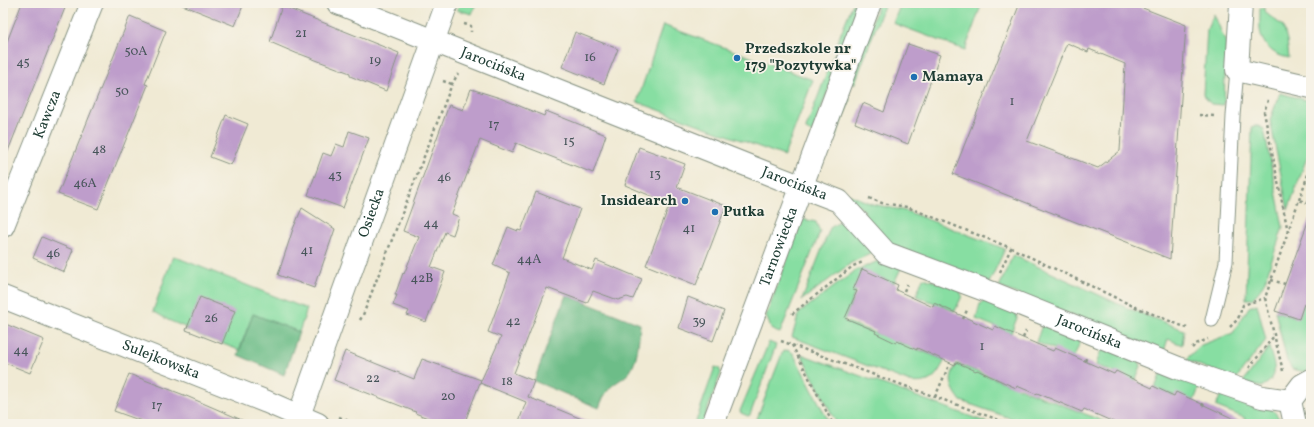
<svg xmlns="http://www.w3.org/2000/svg" width="1314" height="427" font-family="Vollkorn,serif">
<style>
.green{fill:#87dea2;stroke:#538e6b}
.forest{fill:#6dbd88;stroke:#467d5e}
.building{fill:#be9dcb;fill-rule:evenodd}
.lines{fill:none;stroke-linecap:round;stroke-linejoin:round}
.lane-casing{stroke:#889484;stroke-width:15}
.street-casing{stroke:#889484;stroke-width:24}
.path{stroke:#889484;stroke-width:2.5;stroke-dasharray:3 3;stroke-linecap:butt}
.lane{stroke:#fff;stroke-width:13}
.street{stroke:#fff;stroke-width:22}
.poi-dot{fill:#1f6fb2;stroke:#f7f3e8;stroke-width:1.5}
.labels{text-anchor:middle;dominant-baseline:central;stroke-width:3.5;stroke-linejoin:round;paint-order:stroke}
.number-label{font-size:13px;fill:#47555a}
.poi-label{font-size:15px;font-weight:bold;fill:#1f3d34;stroke:#f7f3e8;text-anchor:start}
.street-label{font-size:15px;fill:#1f3d34;stroke:#f7f3e8}
</style>
<rect width="100%" height="100%" fill="#f7f3e8"/>
<filter id="ink" filterUnits="userSpaceOnUse"><feTurbulence type="fractalNoise" baseFrequency=".025" numOctaves="2"/><feDisplacementMap in="SourceGraphic" scale="8" xChannelSelector="R" yChannelSelector="G"/><feConvolveMatrix kernelMatrix="1 2 1 2 8 2 1 2 1" color-interpolation-filters="sRGB"/></filter>
<filter id="wash" filterUnits="userSpaceOnUse"><feTurbulence type="fractalNoise" baseFrequency=".012" numOctaves="4" result="noise"/><feDisplacementMap in="SourceGraphic" scale="16" xChannelSelector="R" yChannelSelector="G"/><feGaussianBlur stdDeviation="0.9" result="paint"/><feColorMatrix in="noise" values="0 0 0 0 0 0 0 0 0 0 0 0 0 0 0 0 0 1.4 0 .05"/><feComposite in="paint" operator="in"/></filter>
<g filter="url(#wash)">
<rect width="100%" height="100%" fill="#f0ead4"/>
<g class="green">
<path d="M460 3H476L472 14 457 10Z"/>
<path d="M853 3H861L846 44 841 45 837 43Z"/>
<path d="M879 3H885L854 85 851 78Z"/>
<path d="M901 3H982L965 50 893 23Z"/>
<path d="M1263 7 1267 14 1283 26 1287 40 1289 58C1283 57 1277 55 1272 51 1257 38 1260 27 1260 9Z"/>
<path d="M1214 14 1226 43 1224 105 1211 104 1203 95 1207 29Z"/>
<path d="M663 25 813 80 784 156 637 102Z"/>
<path d="M834 54 838 57 839 61 812 133 806 130V128Z"/>
<path d="M1280 93 1306 100 1311 103V146L1288 210 1270 120Z"/>
<path d="M844 98 850 100 835 138 829 139Z"/>
<path d="M1256 125 1264 129 1283 227 1265 281 1260 290 1252 299H1246L1252 128Z"/>
<path d="M838 190 872 204 906 211 1005 249 989 283 891 245 863 214 865 211Z"/>
<path d="M802 219 816 222 820 232 780 333 772 330 766 316Z"/>
<path d="M841 221 864 239 872 253 851 263 802 300 830 228Z"/>
<path d="M1013 255 1127 308 1184 330 1182 345 1168 339 1164 351 999 287Z"/>
<path d="M173 256 307 309 299 332 253 314 239 350 186 330 187 328 168 320 153 311Z"/>
<path d="M883 259 902 266 894 283 863 271 844 321 945 360C936 377 931 385 910 382L792 337 799 313 855 271Z"/>
<path d="M923 278 960 289 962 296 955 311 916 296Z"/>
<path d="M985 299 1015 311 1017 318 1011 333 976 319 980 304Z"/>
<path d="M1257 304 1266 340 1235 380 1187 360 1188 357 1201 345 1233 333 1249 307Z"/>
<path d="M1304 304 1311 306V369L1305 372 1292 369 1287 361 1275 311 1298 319Z"/>
<path d="M1048 323 1079 335 1080 342 1074 357 1036 342 1042 325Z"/>
<path d="M769 342 776 345 750 415 748 416 741 413 740 411Z"/>
<path d="M1109 347 1138 359 1141 366 1135 381 1096 365 1101 350Z"/>
<path d="M1269 347C1274 365 1281 377 1261 387L1243 382Z"/>
<path d="M787 350 793 353 830 424H755L783 351Z"/>
<path d="M801 354 991 424H837Z"/>
<path d="M957 364 1111 424H1027L961 401C951 388 947 379 957 364Z"/>
<path d="M715 367 719 368 721 373 702 424H695Z"/>
<path d="M1167 371 1196 382 1199 388 1193 403 1155 388 1160 375Z"/>
<path d="M1229 395C1247 400 1276 402 1281 424H1243L1245 418 1215 406 1221 396Z"/>
</g>
<g class="forest">
<path d="M566 295 640 324C639 337 638 357 632 368 628 377 618 380 611 387 605 393 602 400 599 408L534 381Z"/>
<path d="M253 314 299 332 284 375 238 355Z"/>
</g>
<g id="blocks">
<g class="building">
<path d="M22 3H67L4 161H3V52Z"/>
<path d="M180 3H244L235 26 180 4Z"/>
<path d="M1020 3H1130L1186 25 1170 259 953 174ZM1067 43 1088 52 1089 49 1125 64 1120 151 1098 168 1027 141Z"/>
<path d="M282 6 399 53 386 91 350 76V73L300 54H298L270 42Z"/>
<path d="M130 16 166 31 145 84 148 85 98 209 58 194Z"/>
<path d="M575 32 618 49 604 84 562 67Z"/>
<path d="M908 44 940 55 908 144 855 123 863 103 884 112Z"/>
<path d="M471 89 500 98 544 116 546 111 606 135 593 173 516 143 512 153 480 140 452 214 459 217 453 235 445 232 431 267 445 272 426 322 407 315 409 311 393 305 397 295H395L403 273 404 274 419 237 403 231 449 105 463 110Z"/>
<path d="M226 115 248 124 231 165 210 157Z"/>
<path d="M349 131 369 138 343 208 308 195 323 153 331 156 336 144 344 147Z"/>
<path d="M639 147 685 164 677 187 726 206 696 285 646 265 670 204 625 185Z"/>
<path d="M536 192 580 209 562 258 592 270 596 260 642 279 633 299 627 297 618 300 593 291 587 303 547 288 514 373 534 381 528 397 594 424H518L526 402 480 383 501 337 488 332 510 273 493 265 508 227 518 231V230L521 231Z"/>
<path d="M302 208 335 229 319 275H318L314 288 278 275 293 229Z"/>
<path d="M1309 219 1311 220V306L1304 304 1299 319 1275 311Z"/>
<path d="M42 237 73 250 64 272 33 258Z"/>
<path d="M862 269 898 285 896 290 933 307 934 303 993 330 995 326 1053 351 1055 348 1114 374 1116 371 1152 388 1153 386 1174 396 1176 392 1245 424H1118L1084 409 1082 412 1037 393 1036 394 1017 386 1016 388 977 370 976 371 956 362 955 365 917 348V350L897 341 896 343 875 333 876 331 845 318 857 291 853 290Z"/>
<path d="M200 297 235 311 222 344 186 330Z"/>
<path d="M688 297 724 311 713 341 679 328Z"/>
<path d="M3 323 44 340 30 373 3 362Z"/>
<path d="M345 351 414 379 422 359 481 380 464 424H443L415 413 416 412 334 380Z"/>
<path d="M129 374 184 395 251 424H150L114 411Z"/>
</g>
</g>
</g>
<g filter="url(#ink)">
<use href="#blocks" fill-opacity="0" stroke="#889484" stroke-width="1"/>
<g class="lines">
<defs>
<path id="lane" d="M1212 320 1226 262 1233 116 1237 70"/>
<g id="street">
<path id="s1" d="M338 3 779 178 839 201 886 253 990 292 1178 368 1262 397 1290 401 1302 385 1311 380"/>
<path d="M1241 3 1237 70 1311 87"/>
<path id="s2" d="M3 226 92 3"/>
<path id="s3" d="M3 297 267 402 318 424"/>
<path d="M1290 401 1295 424"/>
<path id="s4" d="M296 424 447 3"/>
<path id="s5" d="M713 424 870 3"/>
</g>
</defs>
<use href="#lane" class="lane-casing"/>
<use href="#street" class="street-casing"/>
<g class="path">
<path d="M1206 3V7"/>
<path d="M464 24 471 26V32"/>
<path d="M443 81 452 84"/>
<path d="M1268 100 1264 112 1288 232"/>
<path d="M1199 115 1215 116"/>
<path d="M869 198 882 203 907 207 1011 248 1133 306 1187 328"/>
<path d="M1299 200 1311 166"/>
<path d="M1000 272 1011 248"/>
<path d="M1271 280 1285 284"/>
<path d="M904 291 907 284"/>
<path d="M792 314 853 266 863 262"/>
<path d="M963 319 968 308"/>
<path d="M360 320 363 315 452 84 458 74"/>
<path d="M1230 327 1238 319 1243 305 1265 298"/>
<path d="M1023 338 1026 331"/>
<path d="M781 341 1010 424"/>
<path d="M792 345 833 424"/>
<path d="M1192 348 1196 344 1208 339"/>
<path d="M1085 361 1087 356"/>
<path d="M1249 368 1274 336"/>
<path d="M1283 371 1265 298 1299 200 1311 204"/>
<path d="M935 397 950 363"/>
<path d="M1202 406 1205 401"/>
<path d="M339 417 356 424"/>
</g>
<use href="#lane" class="lane"/>
<use href="#street" class="street"/>
</g>
</g>
<g class="poi-dot">
<circle cx="737" cy="58" r="4"/>
<circle cx="914" cy="77" r="4"/>
<circle cx="685" cy="201" r="4"/>
<circle cx="715" cy="212" r="4"/>
</g>
<g class="labels">
<g class="number-label">
<text x="301" y="34">21</text>
<text x="136" y="52">50A</text>
<text x="590" y="58">16</text>
<text x="375" y="61">19</text>
<text x="23" y="63">45</text>
<text x="122" y="92">50</text>
<text x="1012" y="102">1</text>
<text x="494" y="125">17</text>
<text x="569" y="142">15</text>
<text x="99" y="150">48</text>
<text x="655" y="175">13</text>
<text x="335" y="176">43</text>
<text x="444" y="178">46</text>
<text x="85" y="184">46A</text>
<text x="431" y="224">44</text>
<text x="689" y="229">41</text>
<text x="307" y="251">41</text>
<text x="53" y="254">46</text>
<text x="529" y="260">44A</text>
<text x="422" y="279">42B</text>
<text x="211" y="319">26</text>
<text x="513" y="322">42</text>
<text x="699" y="322">39</text>
<text x="982" y="347">1</text>
<text x="21" y="351">44</text>
<text x="373" y="379">22</text>
<text x="507" y="382">18</text>
<text x="448" y="397">20</text>
<text x="157" y="406">17</text>
</g>
<g class="poi-label">
<text x="745" y="49">Przedszkole nr<tspan x="745" dy="17">179 "Pozytywka"</tspan></text>
<text x="922" y="77">Mamaya</text>
<text x="677" y="201" text-anchor="end">Insidearch</text>
<text x="723" y="212">Putka</text>
</g>
<g class="street-label">
<text stroke="none"><textPath href="#s1" startOffset="167">Jarocińska</textPath></text>
<text stroke="none"><textPath href="#s2" startOffset="120">Kawcza</textPath></text>
<text stroke="none"><textPath href="#s1" startOffset="491">Jarocińska</textPath></text>
<text stroke="none"><textPath href="#s4" startOffset="224">Osiecka</textPath></text>
<text stroke="none"><textPath href="#s5" startOffset="189">Tarnowiecka</textPath></text>
<text stroke="none"><textPath href="#s1" startOffset="827">Jarocińska</textPath></text>
<text stroke="none"><textPath href="#s3" startOffset="170">Sulejkowska</textPath></text>
</g>
</g>
<rect width="1314" height="427" fill="none" stroke="#f7f3e8" stroke-width="16"/>
</svg>
